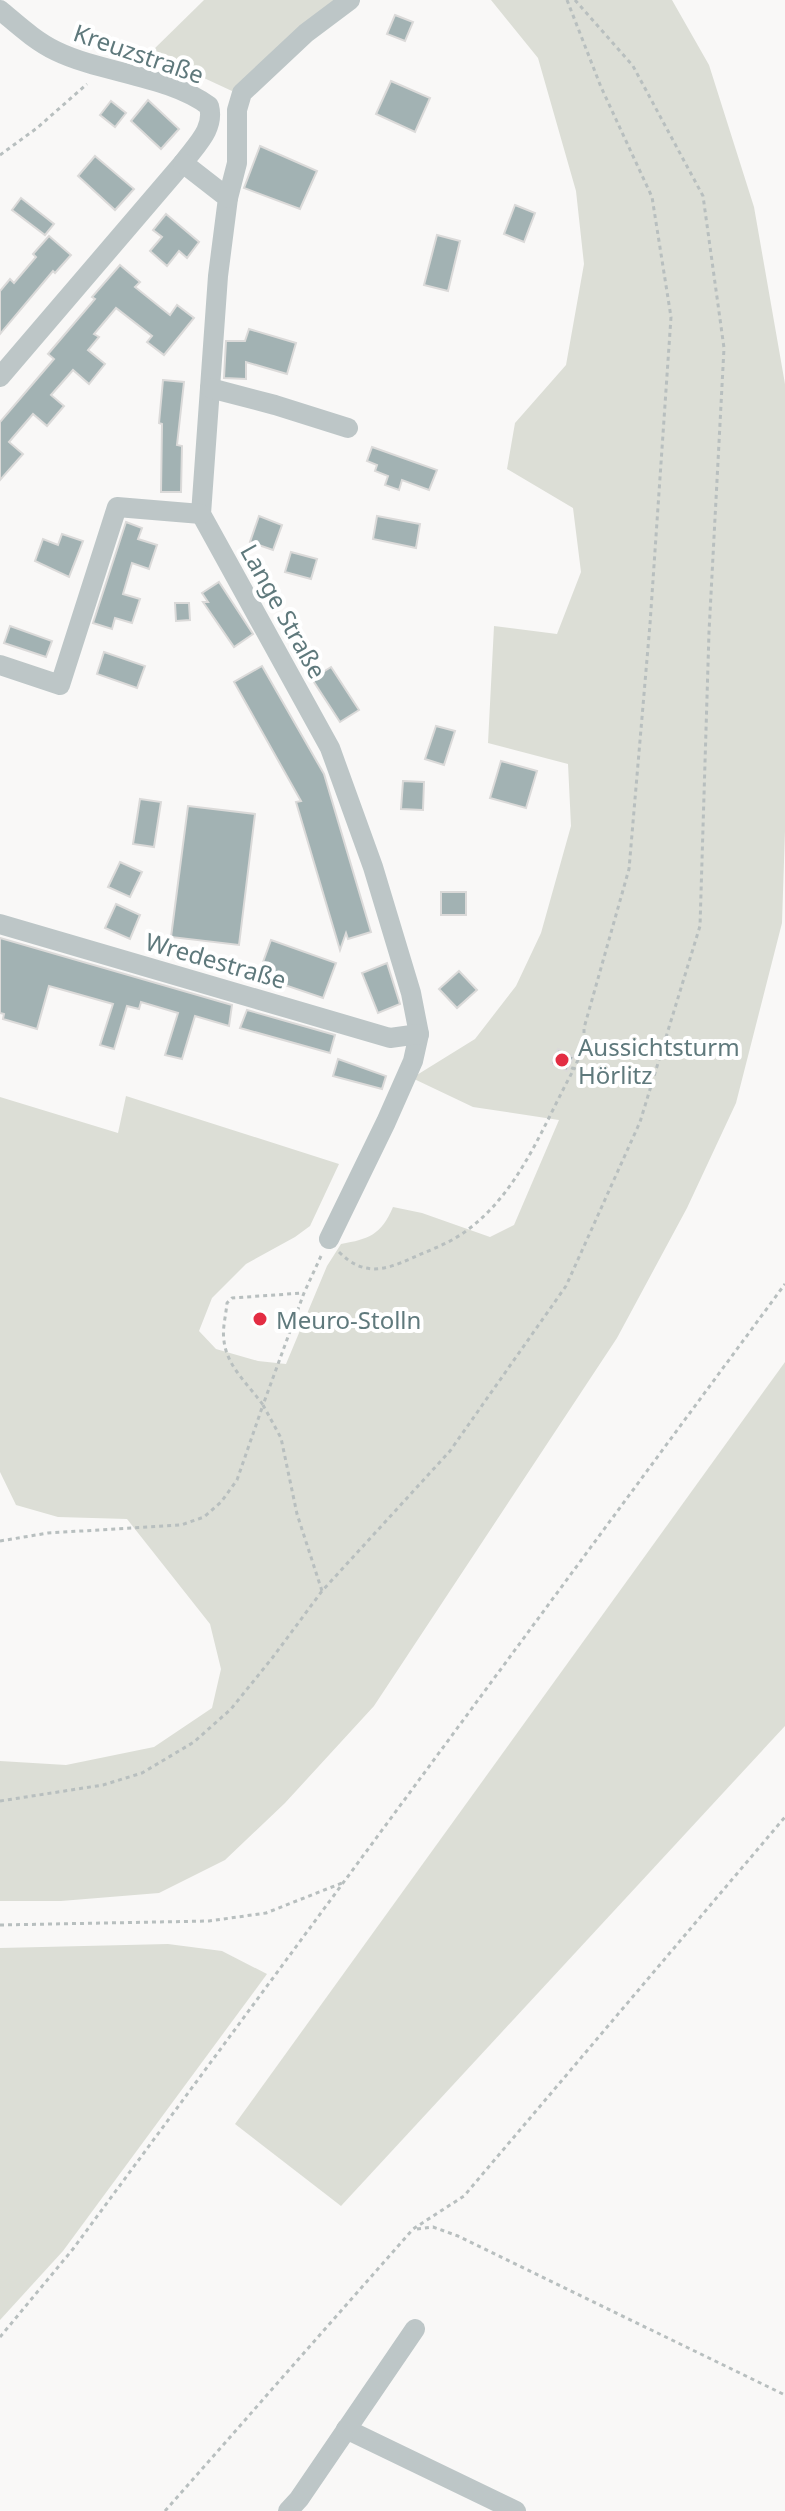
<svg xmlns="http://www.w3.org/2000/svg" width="785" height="2511" font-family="'Noto Sans',sans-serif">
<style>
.green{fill:#dcded6}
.building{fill:#a2b2b3;stroke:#dbdad9;stroke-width:2}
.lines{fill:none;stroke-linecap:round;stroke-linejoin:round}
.path{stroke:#b8bfbf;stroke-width:3;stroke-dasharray:4 4;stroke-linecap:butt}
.minor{stroke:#bdc6c7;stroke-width:20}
.poi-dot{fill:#e32d43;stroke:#fff;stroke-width:3}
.labels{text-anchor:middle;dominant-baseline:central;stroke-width:8;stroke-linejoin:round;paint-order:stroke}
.street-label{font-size:24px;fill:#5f797c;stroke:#fff}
.poi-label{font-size:24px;fill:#5f797c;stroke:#fff;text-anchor:start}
</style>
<rect width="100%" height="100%" fill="#f9f8f7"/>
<g class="green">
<path d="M204 0H344L232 91 150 53Z"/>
<path d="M491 0H672L709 65 754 207 785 384V831L782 923 736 1103 687 1208 617 1338 374 1706 285 1803 225 1860 159 1893 61 1901H0V1761L66 1765 154 1747 212 1708 221 1669 210 1624 127 1519 58 1517 16 1505 0 1472V1097L118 1133 126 1096 339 1164 310 1226 295 1237 246 1264 212 1298 199 1331 216 1349 258 1361 286 1364 327 1266 341 1244C369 1239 381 1235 393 1207L422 1213 490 1237 514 1225 559 1120 473 1107 412 1078 475 1039 516 986 541 933 571 826 568 764 488 743 494 626 557 634 581 572 573 508 507 469 515 423 566 365 584 264 576 191 538 58Z"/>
<path d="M785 1362V1726L341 2206 235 2124Z"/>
<path d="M168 1944 222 1951 267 1974 63 2251 0 2320V1948Z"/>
</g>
<g class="building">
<path d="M395 15 413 22 405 41 387 34Z"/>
<path d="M391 81 430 98 415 132 376 114Z"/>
<path d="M148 100 179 129 161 149 131 121Z"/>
<path d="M111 101 126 113 115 127 100 115Z"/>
<path d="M260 146 317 171 300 209 244 188Z"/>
<path d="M95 156 134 189 115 210 78 176Z"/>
<path d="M21 198 54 224 45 235 12 210Z"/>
<path d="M515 205 535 213 524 242 504 234Z"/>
<path d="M166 214 199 242 187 258 179 251 167 266 150 251 162 237 153 230Z"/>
<path d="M437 235 460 241 448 291 424 285Z"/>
<path d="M49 236 71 255 55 273 53 271 0 334V291L10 279 14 283 36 257 33 254Z"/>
<path d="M120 265 140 282 135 287 170 315 177 305 194 318 164 355 147 342 152 336 116 308 94 334 99 337 88 350 105 364 89 384 73 370 51 395 64 406 47 426 33 414 9 442 23 454 0 480V422L54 359 48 354 95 299 92 297Z"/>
<path d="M249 329 296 343 287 374 246 362V379L224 378 226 341H245Z"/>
<path d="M163 380 184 382 177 445 182 446 181 492H161L162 424 159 423Z"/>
<path d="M372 447 437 470 429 490 402 480 399 490 385 485 388 476 375 471 377 465 367 461Z"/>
<path d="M259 516 282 525 273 550 250 542Z"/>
<path d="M377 516 420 524 416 548 373 539Z"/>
<path d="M126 522 142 528 138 539 157 545 149 569 132 563 123 594 140 599 132 623 115 618 112 629 93 623Z"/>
<path d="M62 534 83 541 69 577 35 561 43 539 58 545Z"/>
<path d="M291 552 317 559 311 579 285 572Z"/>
<path d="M219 582 253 634 234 647 203 602H208L202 593Z"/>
<path d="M175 603H189L190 620 176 621Z"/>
<path d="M10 626 52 641 46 657 4 643Z"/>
<path d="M104 652 145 666 137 688 97 674Z"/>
<path d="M262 666 324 774 371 932 348 939 346 933 340 950 296 802 301 801 234 682Z"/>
<path d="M331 667 359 710 340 722 312 679Z"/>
<path d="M436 726 455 731 444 765 425 759Z"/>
<path d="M501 761 537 771 526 808 490 798Z"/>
<path d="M403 781 424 782 423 810 401 809Z"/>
<path d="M140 799 161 802 154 847 133 844Z"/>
<path d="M188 806 255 814 239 945 171 937Z"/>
<path d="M120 862 142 872 130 897 108 887Z"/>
<rect x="441" y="892" width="25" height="23"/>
<path d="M116 904 140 915 130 939 105 928Z"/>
<path d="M0 938 232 1005 229 1026 195 1016 182 1059 165 1055 178 1013 141 1002 139 1009 127 1006 114 1049 100 1045 113 1004 49 986 37 1029 3 1019 4 1014 0 1013Z"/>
<path d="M271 940 336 963 323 998 258 976Z"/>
<path d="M387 963 400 1004 378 1013 362 973Z"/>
<path d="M459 971 477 990 457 1008 439 989Z"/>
<path d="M247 1010 335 1035 330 1053 240 1028Z"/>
<path d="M558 1049 574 1057 567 1071 551 1064Z"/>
<path d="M338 1059 386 1076 382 1089 333 1076Z"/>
</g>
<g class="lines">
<g class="path">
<path d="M567 0 601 87 652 197 671 317 650 624 629 869 584 1028V1046L574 1069"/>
<path d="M0 155 37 128 87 84"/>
<path d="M339 1252C363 1276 384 1271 412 1258 430 1250 450 1243 466 1231 520 1192 543 1125 574 1069L570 1067"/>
<path d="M321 1256 304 1293 263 1405 281 1438 297 1514 322 1591"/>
<path d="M0 1541 48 1533 181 1525 204 1517 221 1502 237 1480 263 1405C249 1385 227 1367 224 1341 222 1329 226 1315 227 1303L232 1298 303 1293"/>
<path d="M0 1801 103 1785 142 1773 194 1742 231 1709 273 1657 322 1591 450 1451 566 1286 640 1122 700 926 709 632 724 348 703 196 633 66 575 0"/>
<path d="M0 1925 209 1921 266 1913 342 1883"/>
<path d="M417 2229 433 2227 458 2236 785 2395"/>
<path d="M0 2337 73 2249 785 1284"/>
<path d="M165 2511 413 2229 464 2196 785 1817"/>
</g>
<g class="minor">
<path d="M0 10C17 24 35 41 56 51 101 73 170 76 209 106 215 129 196 145 183 163L0 377"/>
<path d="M183 163 228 198 218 276 201 514 330 748 373 867 411 993 419 1034 413 1061 386 1122 329 1239"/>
<path d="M228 198 237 163V110L242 93 306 33 350 0"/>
<path d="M210 388 275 405 348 428"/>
<path d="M0 665 60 685 117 507 201 514"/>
<path d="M0 924 390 1038 419 1034"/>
<path d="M346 2429 516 2511"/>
<path d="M288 2511 299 2499 415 2329"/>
</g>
</g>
<g class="poi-dot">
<circle cx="562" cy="1060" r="8"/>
<circle cx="260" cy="1319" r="8"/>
</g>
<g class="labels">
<g class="street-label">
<text transform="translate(139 53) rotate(19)">Kreuzstraße</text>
<text transform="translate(284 611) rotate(61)">Lange Straße</text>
<text transform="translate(216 960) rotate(16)">Wredestraße</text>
</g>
<g class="poi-label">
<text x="578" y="1046">Aussichtsturm<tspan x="578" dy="28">Hörlitz</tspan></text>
<text x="276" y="1319">Meuro-Stolln</text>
</g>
</g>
</svg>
